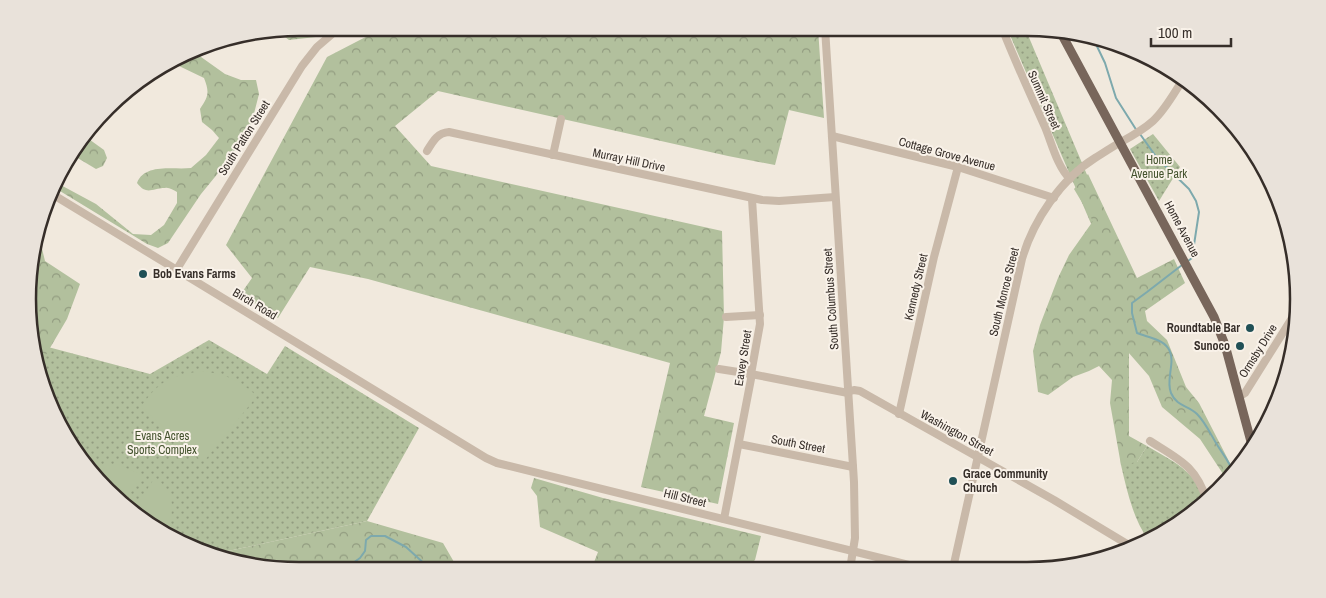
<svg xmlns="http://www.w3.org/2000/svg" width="1326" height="598" font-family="'Archivo Narrow',sans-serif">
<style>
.grass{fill:url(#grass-dots)}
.forest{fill:url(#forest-crowns)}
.garden{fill:#b2c09d}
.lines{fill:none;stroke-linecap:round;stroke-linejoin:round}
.stream{stroke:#7da9ad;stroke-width:2}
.minor{stroke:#c9b9a9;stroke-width:8}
.major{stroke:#78665b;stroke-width:9}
.poi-dot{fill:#205056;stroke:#f9f2e9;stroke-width:2}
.labels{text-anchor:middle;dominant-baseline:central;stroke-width:4;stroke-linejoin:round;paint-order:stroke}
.street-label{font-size:12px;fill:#362e29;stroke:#f9f2e9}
.park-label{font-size:12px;fill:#44532e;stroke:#f9f2e9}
.poi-label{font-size:12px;font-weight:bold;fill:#362e29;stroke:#f9f2e9;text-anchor:start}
.rim{fill:none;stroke:#362e29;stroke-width:2.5}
</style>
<defs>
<pattern id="grass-dots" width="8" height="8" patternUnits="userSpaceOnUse" patternTransform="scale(1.25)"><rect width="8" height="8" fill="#b2c09d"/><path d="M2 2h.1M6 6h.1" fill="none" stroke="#929c80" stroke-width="1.8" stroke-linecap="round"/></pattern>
<pattern id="forest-crowns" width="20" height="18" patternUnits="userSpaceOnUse" patternTransform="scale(1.25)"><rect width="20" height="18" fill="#b2c09d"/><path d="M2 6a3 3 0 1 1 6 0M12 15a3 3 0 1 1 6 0" fill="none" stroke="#929c80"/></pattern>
</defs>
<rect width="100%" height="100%" fill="#f1e9dd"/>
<g class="grass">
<path d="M1007 28H1025L1093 189 1129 349V440L1137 462 1147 446C1172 461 1200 472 1204 505L1149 541C1133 519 1127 491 1121 465L1098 240Z"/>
<path d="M1153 134 1180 167 1159 201 1130 149Z"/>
<path d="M209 340 267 374 285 346 419 428 367 521 210 555 120 503 64 434 39 360 48 347 150 374Z"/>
</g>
<g class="forest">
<path d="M299 28H322L316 37 289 40 281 34 275 31Z"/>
<path d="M383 28H818L824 118 789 110 775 165 728 156 438 91 395 126 431 166 722 231 724 317 721 352 704 416 734 423 718 504 641 487 670 363 368 279 310 267 278 318 240 295 252 278 226 245 327 57Z"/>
<path d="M194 52 225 74 241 80H256L259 94 251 125 228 161 201 194 168 243 158 248 147 244 55 188 57 183 96 204 133 234 151 235 164 225 177 203V192C173 190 169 187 165 188 152 188 147 196 137 183 145 163 173 170 191 168L206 155 219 138 212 130 202 122 200 109C208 97 210 93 204 78L179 66 175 63Z"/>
<path d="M86 137 104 150 107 158 103 166 96 169 71 154Z"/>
<path d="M1088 174 1137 278 1174 259 1185 283 1145 311 1147 321 1167 340 1186 387 1199 403 1234 471 1227 480 1200 439 1162 407 1149 376 1128 352 1129 436 1147 446 1137 462 1121 465 1110 403 1112 380 1099 366 1089 371 1073 377 1048 395 1038 392 1033 351 1040 325 1058 278 1069 255 1093 221 1074 189Z"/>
<path d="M38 232 45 261 80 284 67 319 40 365 30 335 33 246Z"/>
<path d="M534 478 603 498 761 536 755 560 745 569 591 570 598 552 540 527 537 496 531 488Z"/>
<path d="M367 521 443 543 454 562 537 565 549 570H299L210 555Z"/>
</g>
<g class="garden">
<path d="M202 371C228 375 237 379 257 396L205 460H201L141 407C158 381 172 375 202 371Z"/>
<path d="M102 464H117L142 475 123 505 120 503 91 468Z"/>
<path d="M155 477C173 492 176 506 167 529L134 510Z"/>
</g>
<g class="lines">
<g class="stream">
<path d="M1093 38 1105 63 1116 98 1137 131"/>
<path d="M1140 134 1157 158 1189 189 1196 201 1199 212 1192 258 1188 261"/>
<path d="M1182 265 1147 292 1132 303V313L1137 333C1147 337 1162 339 1168 348 1177 361 1165 379 1171 393 1177 407 1188 405 1197 414 1205 422 1210 433 1216 443 1222 453 1229 461 1233 472"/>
<path d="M286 568 290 564 307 563 332 567 353 563 360 558 365 551 366 540 371 536H385L406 547 428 567 439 570"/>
</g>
<g class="minor">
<path d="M825 28 854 482 855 538 850 569"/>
<path d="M1002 28C1015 61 1030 94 1045 127 1052 144 1057 166 1070 179"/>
<path d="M832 136 958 167 1054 198"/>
<path d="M427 151C433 141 437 133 449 132L762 200 779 201 835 197"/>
<path d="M553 155 561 119"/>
<path d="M52 194C197 282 341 370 486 458L497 463 925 569"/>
<path d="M177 269 302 66 317 47 339 28"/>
<path d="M726 317 760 315"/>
<path d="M719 369 751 374 848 393"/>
<path d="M847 392 854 390 860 391 1054 500 1132 547"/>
<path d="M1239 397 1245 393 1294 315"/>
<path d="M899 414 934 257 958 167"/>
<path d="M1150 441C1180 460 1196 466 1207 501"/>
<path d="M739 444 853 467"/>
<path d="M724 519 751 379V374L760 324 752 199"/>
<path d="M953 568 1022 259C1033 221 1061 179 1095 158 1103 153 1112 147 1121 142 1132 136 1143 130 1153 121 1165 110 1173 95 1182 81"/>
</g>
<path class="major" d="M1061 33 1214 317 1225 345 1253 449"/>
</g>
<g class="poi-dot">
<circle cx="143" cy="274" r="5"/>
<circle cx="1250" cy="328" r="5"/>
<circle cx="1240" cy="346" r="5"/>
<circle cx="953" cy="481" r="5"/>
</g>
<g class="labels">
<g class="street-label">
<text transform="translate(1044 100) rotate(66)">Summit Street</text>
<text transform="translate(244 138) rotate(-58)">South Patton Street</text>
<text transform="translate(947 154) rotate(15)">Cottage Grove Avenue</text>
<text transform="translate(629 160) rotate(12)">Murray Hill Drive</text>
<text transform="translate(1182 229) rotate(62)">Home Avenue</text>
<text transform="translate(916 287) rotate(-77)">Kennedy Street</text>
<text transform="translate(1004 292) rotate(-76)">South Monroe Street</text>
<text transform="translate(831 299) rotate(-94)">South Columbus Street</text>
<text transform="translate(255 304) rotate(31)">Birch Road</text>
<text transform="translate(1258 351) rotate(-58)">Ormsby Drive</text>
<text transform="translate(743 358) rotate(-81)">Eavey Street</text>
<text transform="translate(957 433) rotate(29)">Washington Street</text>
<text transform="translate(798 444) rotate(11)">South Street</text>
<text transform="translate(685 498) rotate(14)">Hill Street</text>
</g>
<g class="park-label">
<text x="1159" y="160">Home<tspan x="1159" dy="14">Avenue Park</tspan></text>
<text x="162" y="436">Evans Acres<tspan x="162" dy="14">Sports Complex</tspan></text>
</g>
<g class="poi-label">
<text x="153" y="274">Bob Evans Farms</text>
<text x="1240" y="328" text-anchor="end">Roundtable Bar</text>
<text x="1230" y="346" text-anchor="end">Sunoco</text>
<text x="963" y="474">Grace Community<tspan x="963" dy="14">Church</tspan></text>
</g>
</g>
<path d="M0 0H1326V598H0ZM299 36H1027A263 263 0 0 1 1290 299V299A263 263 0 0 1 1027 562H299A263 263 0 0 1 36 299V299A263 263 0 0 1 299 36Z" fill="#e9e2da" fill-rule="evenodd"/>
<path class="rim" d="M299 36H1027A263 263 0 0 1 1290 299V299A263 263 0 0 1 1027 562H299A263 263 0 0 1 36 299V299A263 263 0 0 1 299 36Z"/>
<path d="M1151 38v8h80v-8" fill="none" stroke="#362e29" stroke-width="2.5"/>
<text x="1158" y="38" font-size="15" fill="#362e29" stroke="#f9f2e9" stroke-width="4" paint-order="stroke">100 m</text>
</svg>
